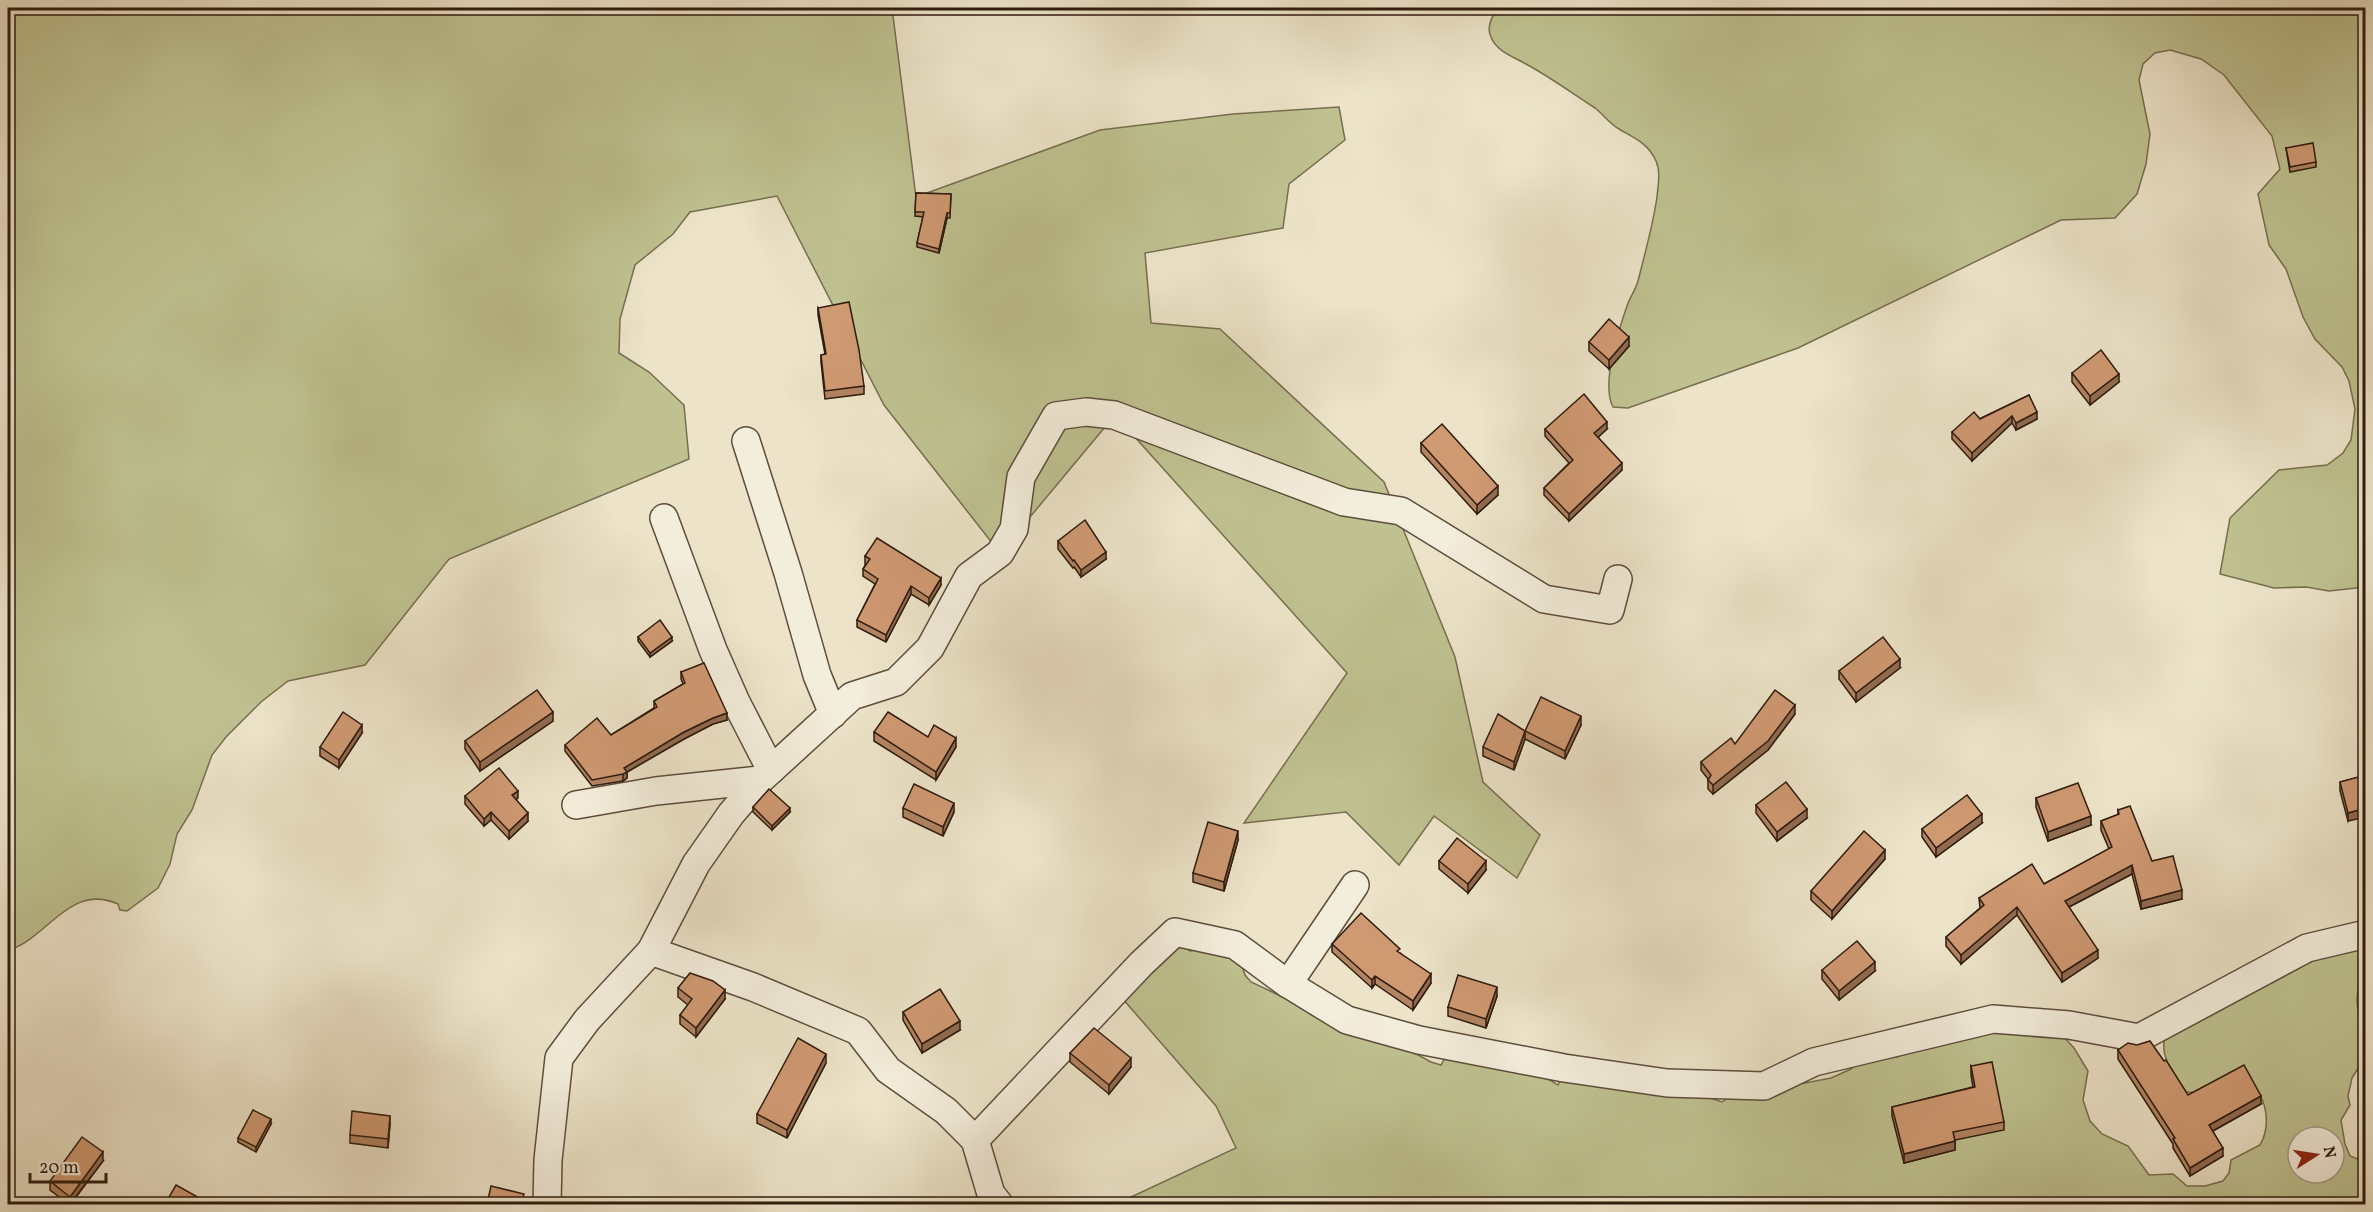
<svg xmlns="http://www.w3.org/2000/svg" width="2373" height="1212" font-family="Vollkorn,serif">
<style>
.green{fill:#bfc190;stroke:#776e4f;stroke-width:1.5;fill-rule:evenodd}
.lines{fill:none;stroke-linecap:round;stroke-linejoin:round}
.minor-casing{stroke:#5e4d3c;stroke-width:30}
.minor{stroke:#f3eddb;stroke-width:27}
.wall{fill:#b28462;stroke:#2f1b0e;stroke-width:1.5}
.shaded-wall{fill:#916b50;stroke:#2f1b0e;stroke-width:1.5}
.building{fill:#cf9972;stroke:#2f1b0e;stroke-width:1.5}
</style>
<rect width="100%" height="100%" fill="#ece3c8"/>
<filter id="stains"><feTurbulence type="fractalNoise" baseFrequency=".00333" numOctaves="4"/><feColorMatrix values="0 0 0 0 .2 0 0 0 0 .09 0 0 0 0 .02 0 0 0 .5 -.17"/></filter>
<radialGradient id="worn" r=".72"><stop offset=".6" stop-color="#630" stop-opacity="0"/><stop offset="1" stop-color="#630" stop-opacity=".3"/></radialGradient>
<g class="green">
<path d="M8 8H892L916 197 1100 130 1233 114 1339 107 1345 140 1289 184 1283 228 1145 253 1151 323 1220 329 1384 482 1455 657 1483 782 1540 835 1517 878 1434 816 1399 865 1346 812 1244 823 1347 673 1115 415 1000 553 884 405 777 196 690 212 673 234 635 265 620 319 619 353 649 372 684 405 689 459 449 559 365 665 288 681 261 702 226 737 212 755 192 810 177 834 170 864 158 888 127 911 120 910 118 904C69 882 47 940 8 950Z"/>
<path d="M1498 8H2365V587L2329 591 2306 587 2274 588 2220 574 2230 518 2279 470 2327 465 2343 453 2351 440 2355 409 2349 381 2342 367 2315 339 2303 317 2286 269 2269 245 2258 194 2280 169 2272 136 2224 75 2201 59 2170 50 2155 53 2143 64 2139 80 2150 134 2146 164 2137 194 2115 218 2061 220 1798 348 1628 408 1613 407C1601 385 1619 329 1627 306 1630 297 1636 289 1638 281 1645 253 1653 225 1657 197 1658 185 1661 172 1656 161 1648 143 1634 138 1619 129 1610 124 1603 114 1595 108 1572 93 1550 77 1526 64 1514 57 1496 51 1491 37 1486 27 1492 16 1498 8Z"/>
<path d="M1179 944 1190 951C1213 944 1221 952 1241 963L1245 975 1251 982 1289 1000 1325 1022 1409 1050 1431 1062 1441 1065 1445 1058 1538 1073 1558 1085 1561 1079 1696 1093 1722 1102 1728 1098 1831 1078 1851 1069 1858 1062 1897 1057 1956 1029 2064 1037 2074 1048 2088 1071 2083 1100 2090 1121 2102 1134 2128 1146 2149 1175 2173 1174 2187 1186H2205L2223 1181 2229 1173 2231 1160 2260 1145C2269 1130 2268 1110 2260 1095L2186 1092C2175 1076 2159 1057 2165 1037L2300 962 2361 946C2368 971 2346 1003 2365 1021V1057L2352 1078 2348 1096 2350 1105 2341 1120 2345 1144 2350 1156 2365 1162V1204H1130L1131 1197 1236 1148 1216 1106 1122 998ZM2298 1137H2334V1173H2298Z"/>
</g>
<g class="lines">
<defs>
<g id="minor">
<path d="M746 441 788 573 817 675 833 714"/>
<path d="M664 518 713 650 736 702 771 770"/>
<path d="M576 805 656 791 760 780"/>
<path d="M651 951 753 987 858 1031 888 1070 946 1111 975 1140 991 1194 999 1204"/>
<path d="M1288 984 1355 885"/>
<path d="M975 1140 1141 964 1175 932 1235 945 1285 982 1347 1020 1419 1040 1564 1068 1667 1083 1764 1086 1814 1062 1993 1019 2069 1025 2139 1038 2307 948 2366 934"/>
<path d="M547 1204 548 1160 559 1058 587 1020 651 951 696 864 731 814 760 780 852 696 896 682 930 648 969 576 1000 553 1014 529 1021 477 1056 416 1086 412 1114 415 1344 502 1401 511 1544 599 1610 610 1618 579"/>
</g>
</defs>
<use href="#minor" class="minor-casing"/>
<use href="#minor" class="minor"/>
</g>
<g class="wall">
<path d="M2286 148 2316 162V167L2290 172Z"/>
<path d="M916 193 951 194 950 218H947L939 253 917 247V243L923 217 915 216Z"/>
<path d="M818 308 864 386V394L825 399 821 362V355L825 354 818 315Z"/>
<path d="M1589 342 1629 346 1609 369 1589 351Z"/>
<path d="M2072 373 2119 382 2090 405 2072 382Z"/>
<path d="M2029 395 2037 419 2016 430 2012 423 1972 461 1952 439V432Z"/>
<path d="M1545 429H1607L1598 437 1622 470 1569 521 1544 495V488L1569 463 1545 436Z"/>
<path d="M1421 443 1498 495 1477 514 1421 452Z"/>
<path d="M1058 541 1106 559 1081 577 1074 567 1073 568 1058 549Z"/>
<path d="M865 556 941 585 929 605 911 594 886 642 857 627V620L875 584 863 576V569L866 564H865Z"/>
<path d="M638 637 672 641 650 657 638 641Z"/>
<path d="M1900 668 1856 702 1839 679V671Z"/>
<path d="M681 672 727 720 713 724 684 739 627 772V778L623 781 592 786 565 751V745L611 735 654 708V701L683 684 681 679Z"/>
<path d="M1795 714 1768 750 1713 794 1708 789V779L1701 770V762Z"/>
<path d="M553 721 480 771 465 749V741Z"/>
<path d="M1581 725 1565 759 1525 739 1514 770 1483 756V747L1525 731Z"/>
<path d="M874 732 928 737 956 747 936 780 874 741Z"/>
<path d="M362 733 339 768 320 756V747Z"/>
<path d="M2366 775 2348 821 2340 791V782Z"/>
<path d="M465 796 518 798 516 799 528 821 509 839 491 820 484 826 465 804Z"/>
<path d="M2036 798 2091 825 2048 841 2036 807Z"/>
<path d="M1756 805 1807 818 1777 841 1756 813Z"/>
<path d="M753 807 790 812 772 830 753 812Z"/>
<path d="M903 808 954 812 943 836 903 817Z"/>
<path d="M2118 810 2152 861 2182 899 2141 909 2132 874 2069 907 2098 958 2062 982 2017 915 1961 964 1946 946V937L1980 908 1979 898 2044 884 2109 849 2101 830V821L2118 815Z"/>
<path d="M1982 823 1936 857 1922 837V829Z"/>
<path d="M1238 840 1224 891 1193 882V873Z"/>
<path d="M1885 859 1832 919 1811 900V891Z"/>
<path d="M1439 861 1486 870 1468 893 1439 869Z"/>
<path d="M1332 944 1400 953 1431 983 1413 1010 1375 984 1372 988 1332 952Z"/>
<path d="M1822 970 1875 971 1839 1000 1822 979Z"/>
<path d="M678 988 725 999 696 1037 680 1024V1015L688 1005 678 997Z"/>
<path d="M1497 996 1486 1028 1448 1016V1007Z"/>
<path d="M903 1012 960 1030 922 1053 903 1020Z"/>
<path d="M2118 1050 2188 1095 2261 1104 2213 1131 2223 1156 2190 1176 2173 1148V1144L2118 1059Z"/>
<path d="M1070 1053 1131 1067 1109 1094 1070 1062Z"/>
<path d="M826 1063 787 1138 757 1123V1114Z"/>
<path d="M1971 1066 2004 1122V1130L1955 1140V1150L1904 1163 1892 1116V1107L1973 1087 1971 1075Z"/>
<path d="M271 1124 256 1152 238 1142V1138Z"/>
<path d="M390 1124 388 1148 350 1143V1135Z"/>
<path d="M103 1161 71 1204H69L50 1190V1181Z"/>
</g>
<g class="shaded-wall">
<path d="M947 213V218L939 253V249Z"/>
<path d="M1629 337V346L1609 369V360Z"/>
<path d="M2119 374V382L2090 405V396Z"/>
<path d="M2037 412V419L2016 430V423Z"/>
<path d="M2012 416V423L1972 461V453Z"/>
<path d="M1607 422V429L1594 441V433Z"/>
<path d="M1622 463V470L1569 521V514Z"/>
<path d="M1498 486V495L1477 514V505Z"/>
<path d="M1106 552V559L1081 577V570Z"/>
<path d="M941 578V585L929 605V598Z"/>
<path d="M911 586V594L886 642V635Z"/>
<path d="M672 637V641L650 657V653Z"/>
<path d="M1900 659V668L1856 702V693Z"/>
<path d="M1795 705V714L1768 750 1713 794V785Z"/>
<path d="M553 712V721L480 771V762Z"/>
<path d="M727 713V720L713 724 684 739 627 772V778L623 781V774L624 768 684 732 713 718Z"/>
<path d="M1581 716V725L1565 759V751Z"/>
<path d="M362 725V733L339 768V760Z"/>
<path d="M1525 731V739L1514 770V762Z"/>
<path d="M956 738V747L936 780V772Z"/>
<path d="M518 791V798L512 803V795Z"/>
<path d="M954 803V812L943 836V827Z"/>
<path d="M790 808V812L772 830V826Z"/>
<path d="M2366 808V817L2348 821V813Z"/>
<path d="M1807 809V818L1777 841V832Z"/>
<path d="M491 812V820L484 826V819Z"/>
<path d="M528 813V821L509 839V831Z"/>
<path d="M1982 814V823L1936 857V848Z"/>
<path d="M2091 816V825L2048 841V832Z"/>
<path d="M1238 831V840L1224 891V882Z"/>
<path d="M1885 850V859L1832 919V911Z"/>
<path d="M1486 861V870L1468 893V884Z"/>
<path d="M2132 865V874L2065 909V901Z"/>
<path d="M2182 890V899L2141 909V901Z"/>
<path d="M2017 907V915L1961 964V955Z"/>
<path d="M2098 950V958L2062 982V973Z"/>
<path d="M1875 962V971L1839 1000V991Z"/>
<path d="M1431 974V983L1413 1010V1001Z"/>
<path d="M1375 976V984L1372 988V980Z"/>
<path d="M1497 987V996L1486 1028V1019Z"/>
<path d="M725 990V999L696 1037V1028Z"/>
<path d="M960 1021V1030L922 1053V1044Z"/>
<path d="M826 1054V1063L787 1138V1130Z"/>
<path d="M1131 1058V1067L1109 1094V1085Z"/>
<path d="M2261 1096V1104L2209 1133V1125Z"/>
<path d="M390 1116V1124L388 1148V1139Z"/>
<path d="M271 1119V1124L256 1152V1147Z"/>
<path d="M1955 1141V1150L1904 1163V1154Z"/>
<path d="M2223 1148V1156L2190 1176V1168Z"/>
<path d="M103 1152V1161L70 1204V1197Z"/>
</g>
<g class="building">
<path d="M2313 143 2316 162 2290 167 2286 148Z"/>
<path d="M916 193 951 194 950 213H947L939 249 917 243 924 212H915Z"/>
<path d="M849 302 859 350 864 386 825 391 821 355 826 354 818 308Z"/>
<path d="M1609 319 1629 337 1609 360 1589 342Z"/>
<path d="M2101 350 2119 374 2090 396 2072 373Z"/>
<path d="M1584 394 1607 422 1594 433 1622 463 1569 514 1544 488 1573 460 1545 429Z"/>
<path d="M2029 395 2037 412 2016 423 2012 416 1972 453 1952 432 1974 412 1980 419Z"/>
<path d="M1442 424 1498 486 1477 505 1421 443Z"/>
<path d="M1085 520 1106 552 1081 570 1074 560 1073 561 1058 541Z"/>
<path d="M877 538 941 578 929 598 911 586 886 635 857 620 878 579 863 569 870 559 865 556Z"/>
<path d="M660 620 672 637 650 653 638 637Z"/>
<path d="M1883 637 1900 659 1856 693 1839 671Z"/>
<path d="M704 663 727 713 713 718 684 732 624 768 627 772 623 774 592 780 565 745 597 718 611 735 657 707 654 701 685 683 681 672Z"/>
<path d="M537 690 553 712 480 762 465 741Z"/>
<path d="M1775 690 1795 705 1768 741 1713 785 1708 780 1711 775 1701 762 1731 738 1735 744Z"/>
<path d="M1541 697 1581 716 1565 751 1525 731Z"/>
<path d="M343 712 362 725 339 760 320 747Z"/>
<path d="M888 712 928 737 934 725 956 738 936 772 874 732Z"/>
<path d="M1498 714 1525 731 1514 762 1483 747Z"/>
<path d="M499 768 518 791 512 795 528 813 509 831 491 812 484 819 465 796Z"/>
<path d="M2366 775V808L2348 813 2340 782Z"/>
<path d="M1786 782 1807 809 1777 832 1756 805Z"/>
<path d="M2078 783 2091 816 2048 832 2036 798Z"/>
<path d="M914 784 954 803 943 827 903 808Z"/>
<path d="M769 789 790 808 772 826 753 807Z"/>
<path d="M1967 795 1982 814 1936 848 1922 829Z"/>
<path d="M2130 806 2152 861 2173 856 2182 890 2141 901 2132 865 2065 901 2098 950 2062 973 2017 907 1961 955 1946 937 1984 905 1979 898 2032 864 2044 884 2112 847 2101 821 2119 814 2118 810Z"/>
<path d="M1208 822 1238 831 1224 882 1193 873Z"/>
<path d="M1864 831 1885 850 1832 911 1811 891Z"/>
<path d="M1457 838 1486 861 1468 884 1439 861Z"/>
<path d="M1361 913 1400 949 1397 951 1431 974 1413 1001 1375 976 1372 980 1332 944Z"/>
<path d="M1857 941 1875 962 1839 991 1822 970Z"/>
<path d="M690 973 713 981 725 990 696 1028 680 1015 692 999 678 988Z"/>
<path d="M1458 975 1497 987 1486 1019 1448 1007Z"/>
<path d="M940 989 960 1021 922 1044 903 1012Z"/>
<path d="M1094 1028 1131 1058 1109 1085 1070 1053Z"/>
<path d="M798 1038 826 1054 787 1130 757 1114Z"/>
<path d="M2150 1041 2164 1061 2166 1060 2188 1095 2244 1065 2261 1096 2209 1125 2223 1148 2190 1168 2173 1139 2175 1138 2118 1050 2128 1043 2137 1045Z"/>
<path d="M1992 1062 2004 1122 1953 1132 1955 1141 1904 1154 1892 1107 1975 1087 1971 1066Z"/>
<path d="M253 1110 271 1119 256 1147 238 1138Z"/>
<path d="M352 1111 390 1116 388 1139 350 1135Z"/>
<path d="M82 1137 103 1152 70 1197 50 1181Z"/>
<path d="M176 1185 210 1204H165Z"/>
<path d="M491 1186 524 1194 521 1204H487Z"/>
</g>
<rect width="2373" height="1212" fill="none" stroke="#ece3c8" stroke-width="30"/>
<rect x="9" y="9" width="2355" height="1194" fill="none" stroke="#2f1b0e" stroke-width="3"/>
<rect x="15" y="15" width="2343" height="1182" fill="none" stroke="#2f1b0e" stroke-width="1.5"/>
<g transform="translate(2316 1155) rotate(78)"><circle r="28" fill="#f3eddb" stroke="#a59989" stroke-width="1.5"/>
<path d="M0-4.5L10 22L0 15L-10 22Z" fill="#8f2418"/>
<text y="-9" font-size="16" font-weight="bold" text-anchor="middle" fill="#2f1b0e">N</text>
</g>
<path d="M30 1173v9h76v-9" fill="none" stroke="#2f1b0e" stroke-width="3"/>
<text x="39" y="1173" font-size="18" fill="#2f1b0e" stroke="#f3eddb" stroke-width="4.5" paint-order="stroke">20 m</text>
<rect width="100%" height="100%" filter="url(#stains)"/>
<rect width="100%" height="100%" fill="url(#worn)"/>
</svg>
